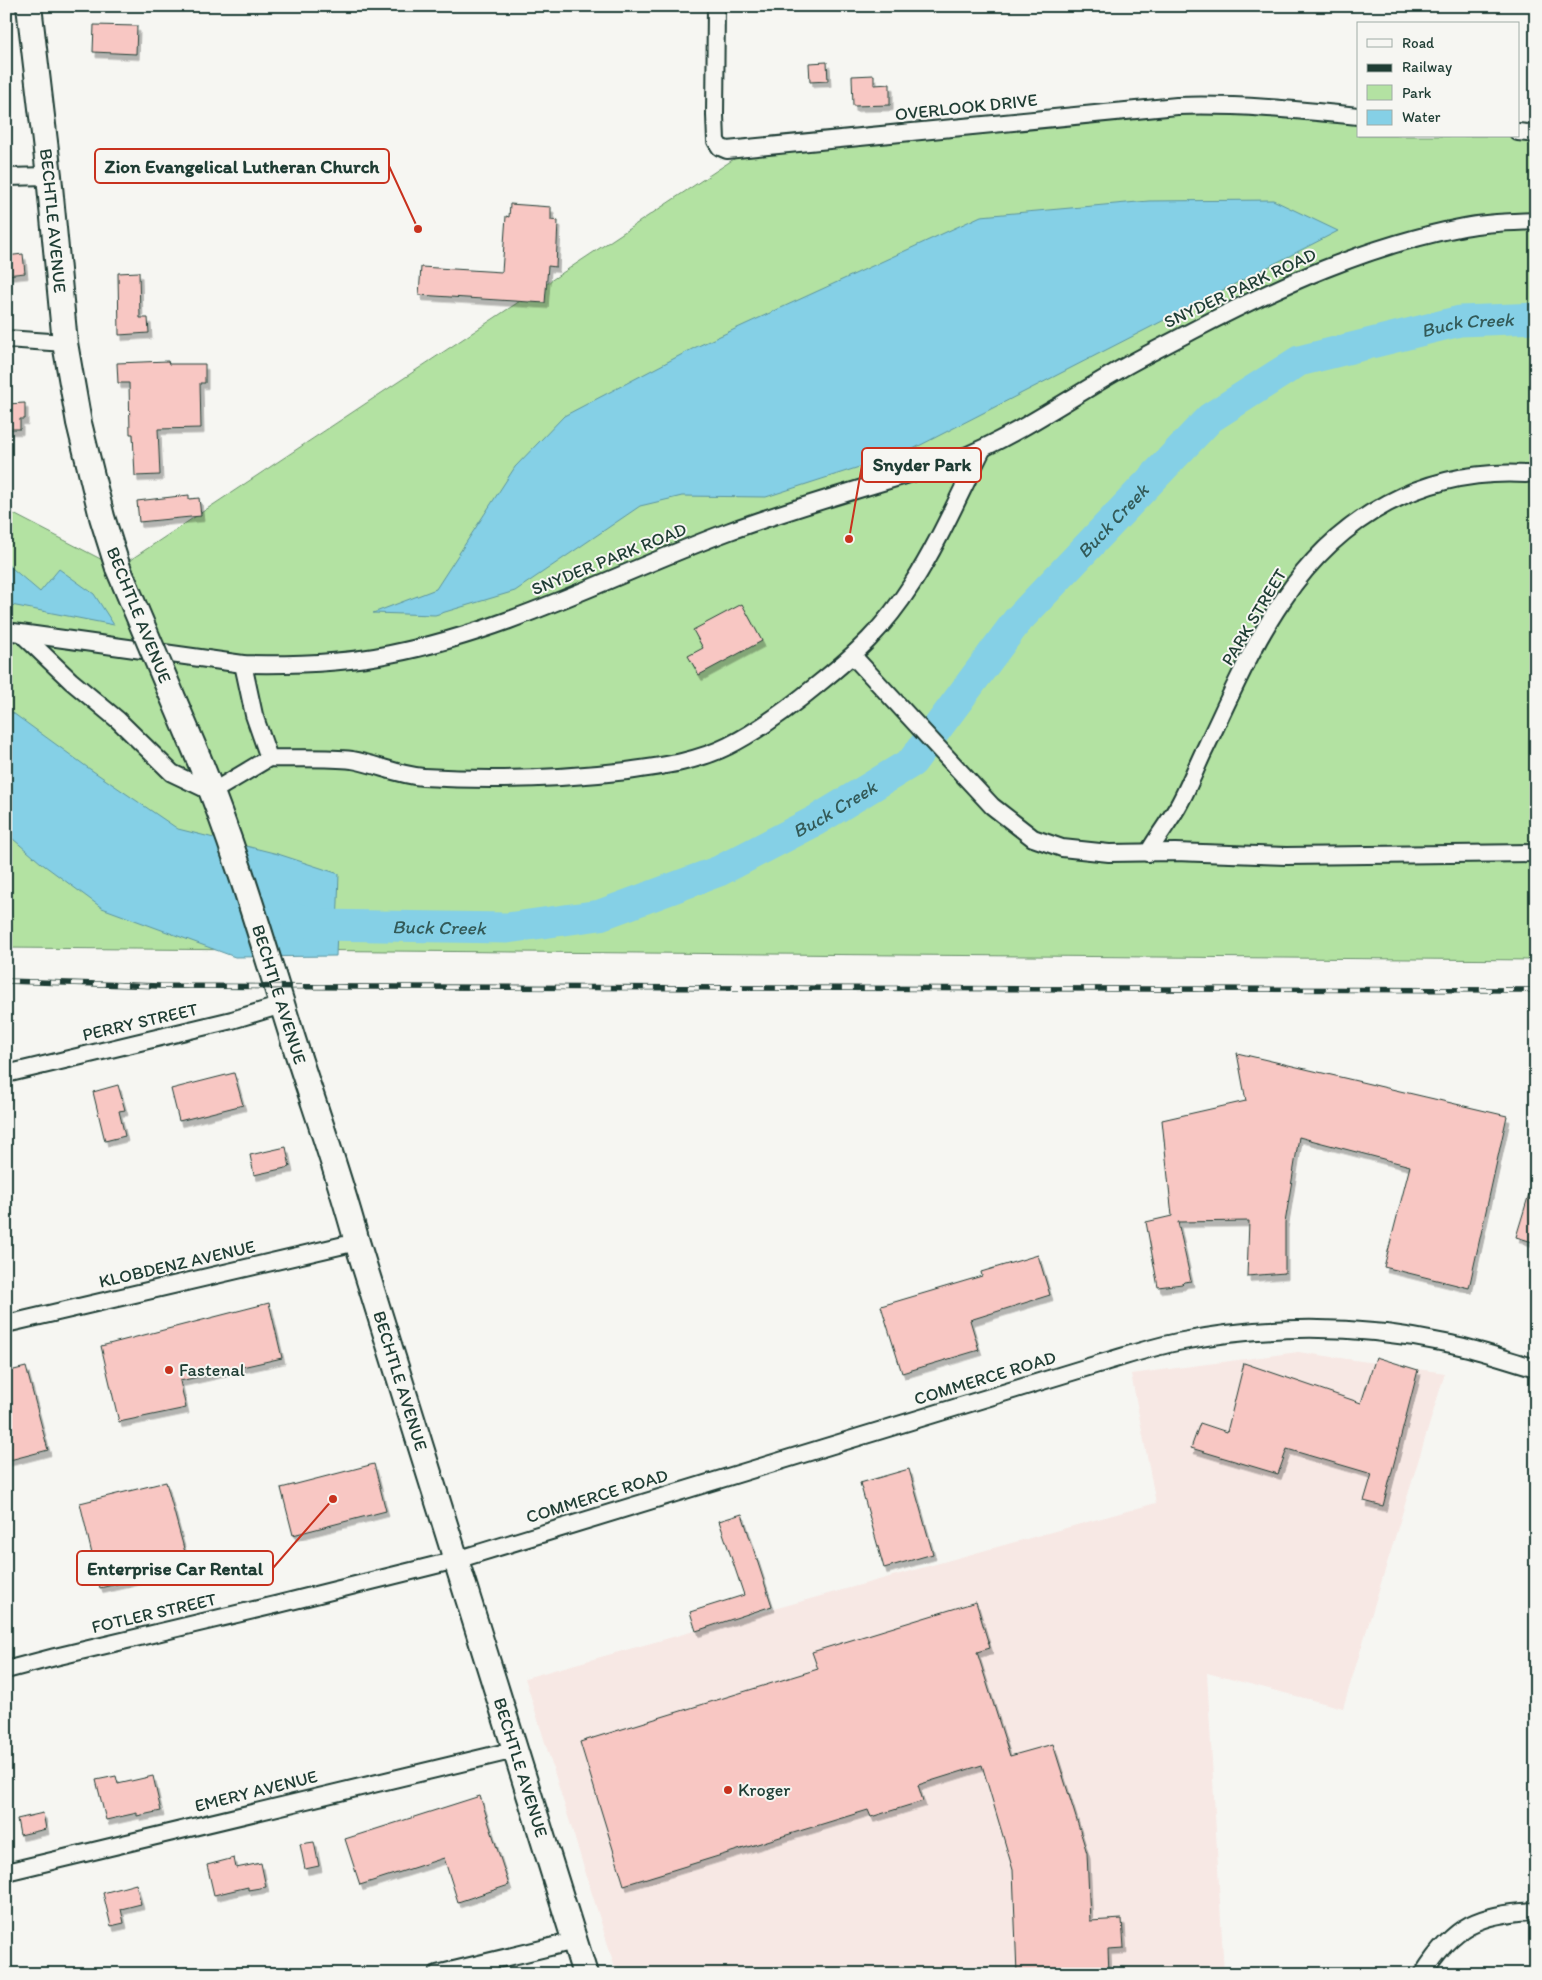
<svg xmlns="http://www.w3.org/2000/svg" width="1542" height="1980" font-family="Itim,sans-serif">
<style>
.built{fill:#f7e8e4}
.green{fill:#b3e2a2;stroke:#69906b}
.water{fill:#85d0e6;stroke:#5c959f}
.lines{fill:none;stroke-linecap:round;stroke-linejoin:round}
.river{stroke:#85d0e6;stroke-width:31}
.building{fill:#f8c7c3;stroke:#1f3d34;filter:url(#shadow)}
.street-casing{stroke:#1f3d34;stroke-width:20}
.secondary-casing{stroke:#1f3d34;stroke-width:28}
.street{stroke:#f6f6f2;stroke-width:16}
.secondary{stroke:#f6f6f2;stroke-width:24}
.rail-casing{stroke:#1f3d34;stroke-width:5.5}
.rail{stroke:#f6f6f2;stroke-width:4;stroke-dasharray:11;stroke-linecap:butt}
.secondary-bridge-casing{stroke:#1f3d34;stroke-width:28;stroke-linecap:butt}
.secondary-bridge{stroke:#f6f6f2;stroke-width:24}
.poi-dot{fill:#c8321e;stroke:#f6f6f2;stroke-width:2}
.labels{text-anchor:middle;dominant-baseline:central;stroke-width:4;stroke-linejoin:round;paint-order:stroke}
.street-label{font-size:18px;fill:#1f3d34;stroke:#f6f6f2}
.poi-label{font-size:18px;fill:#1f3d34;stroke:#f6f6f2;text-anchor:start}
.water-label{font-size:19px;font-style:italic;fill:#335a58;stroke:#f6f6f2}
.leader{fill:none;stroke:#c8321e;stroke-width:2}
.callout-dot{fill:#c8321e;stroke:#f6f6f2;stroke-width:2}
.callout{fill:#f6f6f2;stroke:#c8321e;stroke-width:2}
.callout-label{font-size:19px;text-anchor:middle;font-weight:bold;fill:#1f3d34}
</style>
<defs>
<filter id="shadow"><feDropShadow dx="3" dy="5.5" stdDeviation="0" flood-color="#0004"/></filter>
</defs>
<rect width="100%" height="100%" fill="#f6f6f2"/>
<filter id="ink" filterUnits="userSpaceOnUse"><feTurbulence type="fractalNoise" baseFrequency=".02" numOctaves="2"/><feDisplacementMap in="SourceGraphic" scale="10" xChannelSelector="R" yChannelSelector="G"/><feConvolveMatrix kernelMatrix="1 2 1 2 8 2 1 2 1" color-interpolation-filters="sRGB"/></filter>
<g filter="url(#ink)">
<path class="built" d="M1298 1352 1445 1373 1343 1708 1207 1673 1224 1974H617L525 1678 1156 1503 1131 1374Z"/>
<path class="green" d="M1217 105 1358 118V136H1536V960L6 948V510L118 568 749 149Z"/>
<g class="water">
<path d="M1273 200 1338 231 909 451 766 497 682 496 640 506 515 591 435 615 373 613 436 589 515 467 564 416 696 347 981 216 1149 201Z"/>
<path d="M6 563 40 592 59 569 94 594 114 625 6 604Z"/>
<path d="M6 708 87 767 178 829 278 854 339 874 336 956 235 957 102 908 41 863 6 833Z"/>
</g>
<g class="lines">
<path class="river" id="s1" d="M295 918 318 925 507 928 600 915 719 871 815 821 912 762 1017 621 1210 418 1299 361 1460 321 1536 318"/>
</g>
<g class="building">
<path d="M94 25 137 26 136 54 93 52Z"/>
<path d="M827 62 828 81 810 82 809 63Z"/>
<path d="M874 75V85L890 84V105L853 106 852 76Z"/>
<path d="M510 204 551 207V220L558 221 556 267 548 266 545 303 419 295 421 267 502 272 506 216 509 217Z"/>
<path d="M23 254 25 273 6 275V256Z"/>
<path d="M139 272 140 318H148L149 333 119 335 118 273Z"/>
<path d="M168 361 169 364H205V383H200L201 428 158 429 160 475 135 476 133 434H130L129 383H118L117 363Z"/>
<path d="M25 403V419H20V429H6V404Z"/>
<path d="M189 495V499L199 498 201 516 139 522 137 501Z"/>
<path d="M742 604 762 641 699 675 688 656 703 648 693 630Z"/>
<path d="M1237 1053 1507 1116 1469 1288 1384 1267 1410 1166 1299 1137 1285 1223V1273L1247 1276 1249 1221 1178 1222 1191 1281 1184 1282 1182 1284 1158 1287 1146 1222 1172 1216 1162 1120 1246 1101Z"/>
<path d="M234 1073 243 1105 179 1121 171 1089Z"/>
<path d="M118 1085 125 1110 119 1111 125 1136 105 1141 93 1092Z"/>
<path d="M286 1147 290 1167 254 1175 250 1155Z"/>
<path d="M1532 1184 1536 1185V1243L1516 1237Z"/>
<path d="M1038 1255 1050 1295 970 1320 979 1350 902 1373 881 1306 982 1276 981 1272Z"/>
<path d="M269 1303 282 1358 180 1381 186 1408 119 1422 101 1346Z"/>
<path d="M1376 1357 1418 1370 1383 1506 1364 1501 1372 1474 1287 1449 1278 1474 1191 1448 1200 1423 1227 1432 1244 1363 1361 1403Z"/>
<path d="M26 1367 48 1450 6 1461V1372Z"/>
<path d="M374 1464 386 1511 293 1535 281 1488Z"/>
<path d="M909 1469 933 1554 884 1568 860 1483Z"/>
<path d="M166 1482 189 1567 100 1588 80 1503Z"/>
<path d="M742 1514 772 1606 696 1631 690 1612 744 1595 719 1521Z"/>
<path d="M976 1602 990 1648 977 1652 1010 1756 1053 1744 1087 1853 1090 1921 1122 1919 1124 1948 1108 1949 1109 1974H1017L1013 1870 982 1765 918 1785 923 1801 871 1817 868 1810 624 1885 580 1742 818 1669 812 1652Z"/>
<path d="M116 1776 118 1784 153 1776 161 1811 137 1816V1813L106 1820 96 1780Z"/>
<path d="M480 1796 509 1885 458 1902 444 1858 360 1885 345 1839Z"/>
<path d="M43 1813 46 1829 20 1835 17 1819Z"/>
<path d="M314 1842 319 1866 305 1869 300 1844Z"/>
<path d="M234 1858 236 1868 261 1863 266 1887 248 1890V1887L214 1895 207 1865Z"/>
<path d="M136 1884 141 1904 121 1909 124 1923 111 1926 103 1893Z"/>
</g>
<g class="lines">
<defs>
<g id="street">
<path d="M716 6 715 115 716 141 720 147 727 150 1177 106C1238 104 1298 110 1358 116"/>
<path d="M1518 132 1536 134"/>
<path d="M6 177 49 176"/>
<path d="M6 339 65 343"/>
<path d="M6 631 243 664C292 665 342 664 390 654 509 631 617 573 730 531 804 504 880 483 956 460 1014 437 1065 401 1119 370 1143 356 1168 344 1192 331 1278 286 1369 245 1464 227 1488 222 1512 222 1536 221"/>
<path d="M22 634 71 681 118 720 172 773 212 792 269 758"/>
<path d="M853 656 992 806 1033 838 1062 848 1109 853 1175 852 1286 856 1536 853"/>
<path d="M243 664 254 715 269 758C296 759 325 757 352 760 376 764 398 775 423 777 492 781 559 779 627 771 661 766 696 762 728 746 760 730 789 708 817 685 857 653 884 628 912 584 939 542 959 495 982 450"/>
<path d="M1148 853C1157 837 1168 823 1177 808 1188 789 1196 767 1206 747 1230 697 1252 645 1283 600 1339 516 1425 468 1526 474"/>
<path d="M6 1074 232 1020 282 1005"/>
<path d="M6 1324 357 1242"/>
<path d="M6 1670 55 1657 275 1605 456 1560 1098 1364C1126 1356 1154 1346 1183 1341 1272 1324 1363 1325 1451 1344 1480 1350 1508 1360 1536 1368"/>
<path d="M6 1872 515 1750"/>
<path d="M437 1974 575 1941"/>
<path d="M1423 1974C1453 1925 1480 1913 1536 1911"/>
</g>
<g id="secondary">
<path id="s2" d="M29 6 49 176 65 343 79 423 102 517 118 568"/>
<path id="s3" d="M198 757C235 847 262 940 291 1033 313 1103 338 1171 357 1242L585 1974"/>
</g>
</defs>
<use href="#street" class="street-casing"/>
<use href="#secondary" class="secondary-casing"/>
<use href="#street" class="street"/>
<use href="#secondary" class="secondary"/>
<defs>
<path id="rail" d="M6 981 160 986 371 987 1536 990"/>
</defs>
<use href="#rail" class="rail-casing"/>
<use href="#rail" class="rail"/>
<defs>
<path id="secondary-bridge" d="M118 568 198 757"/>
</defs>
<use href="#secondary-bridge" class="secondary-bridge-casing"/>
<use href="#secondary-bridge" class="secondary-bridge"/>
</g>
</g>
<g class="poi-dot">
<circle cx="169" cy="1370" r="5"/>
<circle cx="728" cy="1790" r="5"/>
</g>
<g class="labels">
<g class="street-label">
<text transform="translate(966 107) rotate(-6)">OVERLOOK DRIVE</text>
<text stroke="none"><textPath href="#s2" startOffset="216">BECHTLE AVENUE</textPath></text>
<text transform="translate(1240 288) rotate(-25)">SNYDER PARK ROAD</text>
<text transform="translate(609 559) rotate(-22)">SNYDER PARK ROAD</text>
<text transform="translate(139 615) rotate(68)">BECHTLE AVENUE</text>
<text transform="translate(1254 617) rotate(-59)">PARK STREET</text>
<text stroke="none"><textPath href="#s3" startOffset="251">BECHTLE AVENUE</textPath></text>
<text transform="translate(140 1022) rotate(-13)">PERRY STREET</text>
<text transform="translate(177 1264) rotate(-13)">KLOBDENZ AVENUE</text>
<text transform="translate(985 1378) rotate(-17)">COMMERCE ROAD</text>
<text stroke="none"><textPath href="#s3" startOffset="656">BECHTLE AVENUE</textPath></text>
<text transform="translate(597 1496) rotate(-17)">COMMERCE ROAD</text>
<text transform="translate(154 1613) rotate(-13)">FOTLER STREET</text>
<text stroke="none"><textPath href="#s3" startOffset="1061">BECHTLE AVENUE</textPath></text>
<text transform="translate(256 1791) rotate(-14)">EMERY AVENUE</text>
</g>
<g class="poi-label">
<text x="179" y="1370">Fastenal</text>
<text x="738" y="1790">Kroger</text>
</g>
<g class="water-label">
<text stroke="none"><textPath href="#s1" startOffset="1390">Buck Creek</textPath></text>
<text stroke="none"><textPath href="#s1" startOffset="970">Buck Creek</textPath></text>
<text stroke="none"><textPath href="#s1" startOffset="565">Buck Creek</textPath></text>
<text stroke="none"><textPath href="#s1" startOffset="145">Buck Creek</textPath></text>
</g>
</g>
<path class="leader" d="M418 229L389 166M849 539L862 465M333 1499L273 1568"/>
<g class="callout-dot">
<circle cx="418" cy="229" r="5"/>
<circle cx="849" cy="539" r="5"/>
<circle cx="333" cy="1499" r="5"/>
</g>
<g class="callout">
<rect x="95" y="149" width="294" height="34" rx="5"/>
<rect x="862" y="448" width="119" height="34" rx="5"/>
<rect x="77" y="1551" width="196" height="34" rx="5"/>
</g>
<g class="callout-label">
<text x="242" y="173">Zion Evangelical Lutheran Church</text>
<text x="922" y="471">Snyder Park</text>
<text x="175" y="1575">Enterprise Car Rental</text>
</g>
<rect width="1542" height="1980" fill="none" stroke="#f6f6f2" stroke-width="25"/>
<rect x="12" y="12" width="1517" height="1955" fill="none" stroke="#1f3d34" stroke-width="2" filter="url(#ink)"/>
<rect x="1357" y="22" width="162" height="115" fill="#f6f6f2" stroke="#a0aca6"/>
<rect x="1367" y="39" width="25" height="8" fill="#f6f6f2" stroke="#a0aca6"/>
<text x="1402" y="48" font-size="15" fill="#1f3d34">Road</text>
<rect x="1367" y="64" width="25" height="8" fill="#1f3d34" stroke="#a0aca6"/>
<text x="1402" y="72" font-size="15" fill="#1f3d34">Railway</text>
<rect x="1367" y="85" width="25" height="15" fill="#b3e2a2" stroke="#a0aca6"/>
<text x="1402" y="98" font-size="15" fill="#1f3d34">Park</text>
<rect x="1367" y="110" width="25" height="15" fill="#85d0e6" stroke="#a0aca6"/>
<text x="1402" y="122" font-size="15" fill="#1f3d34">Water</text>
</svg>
